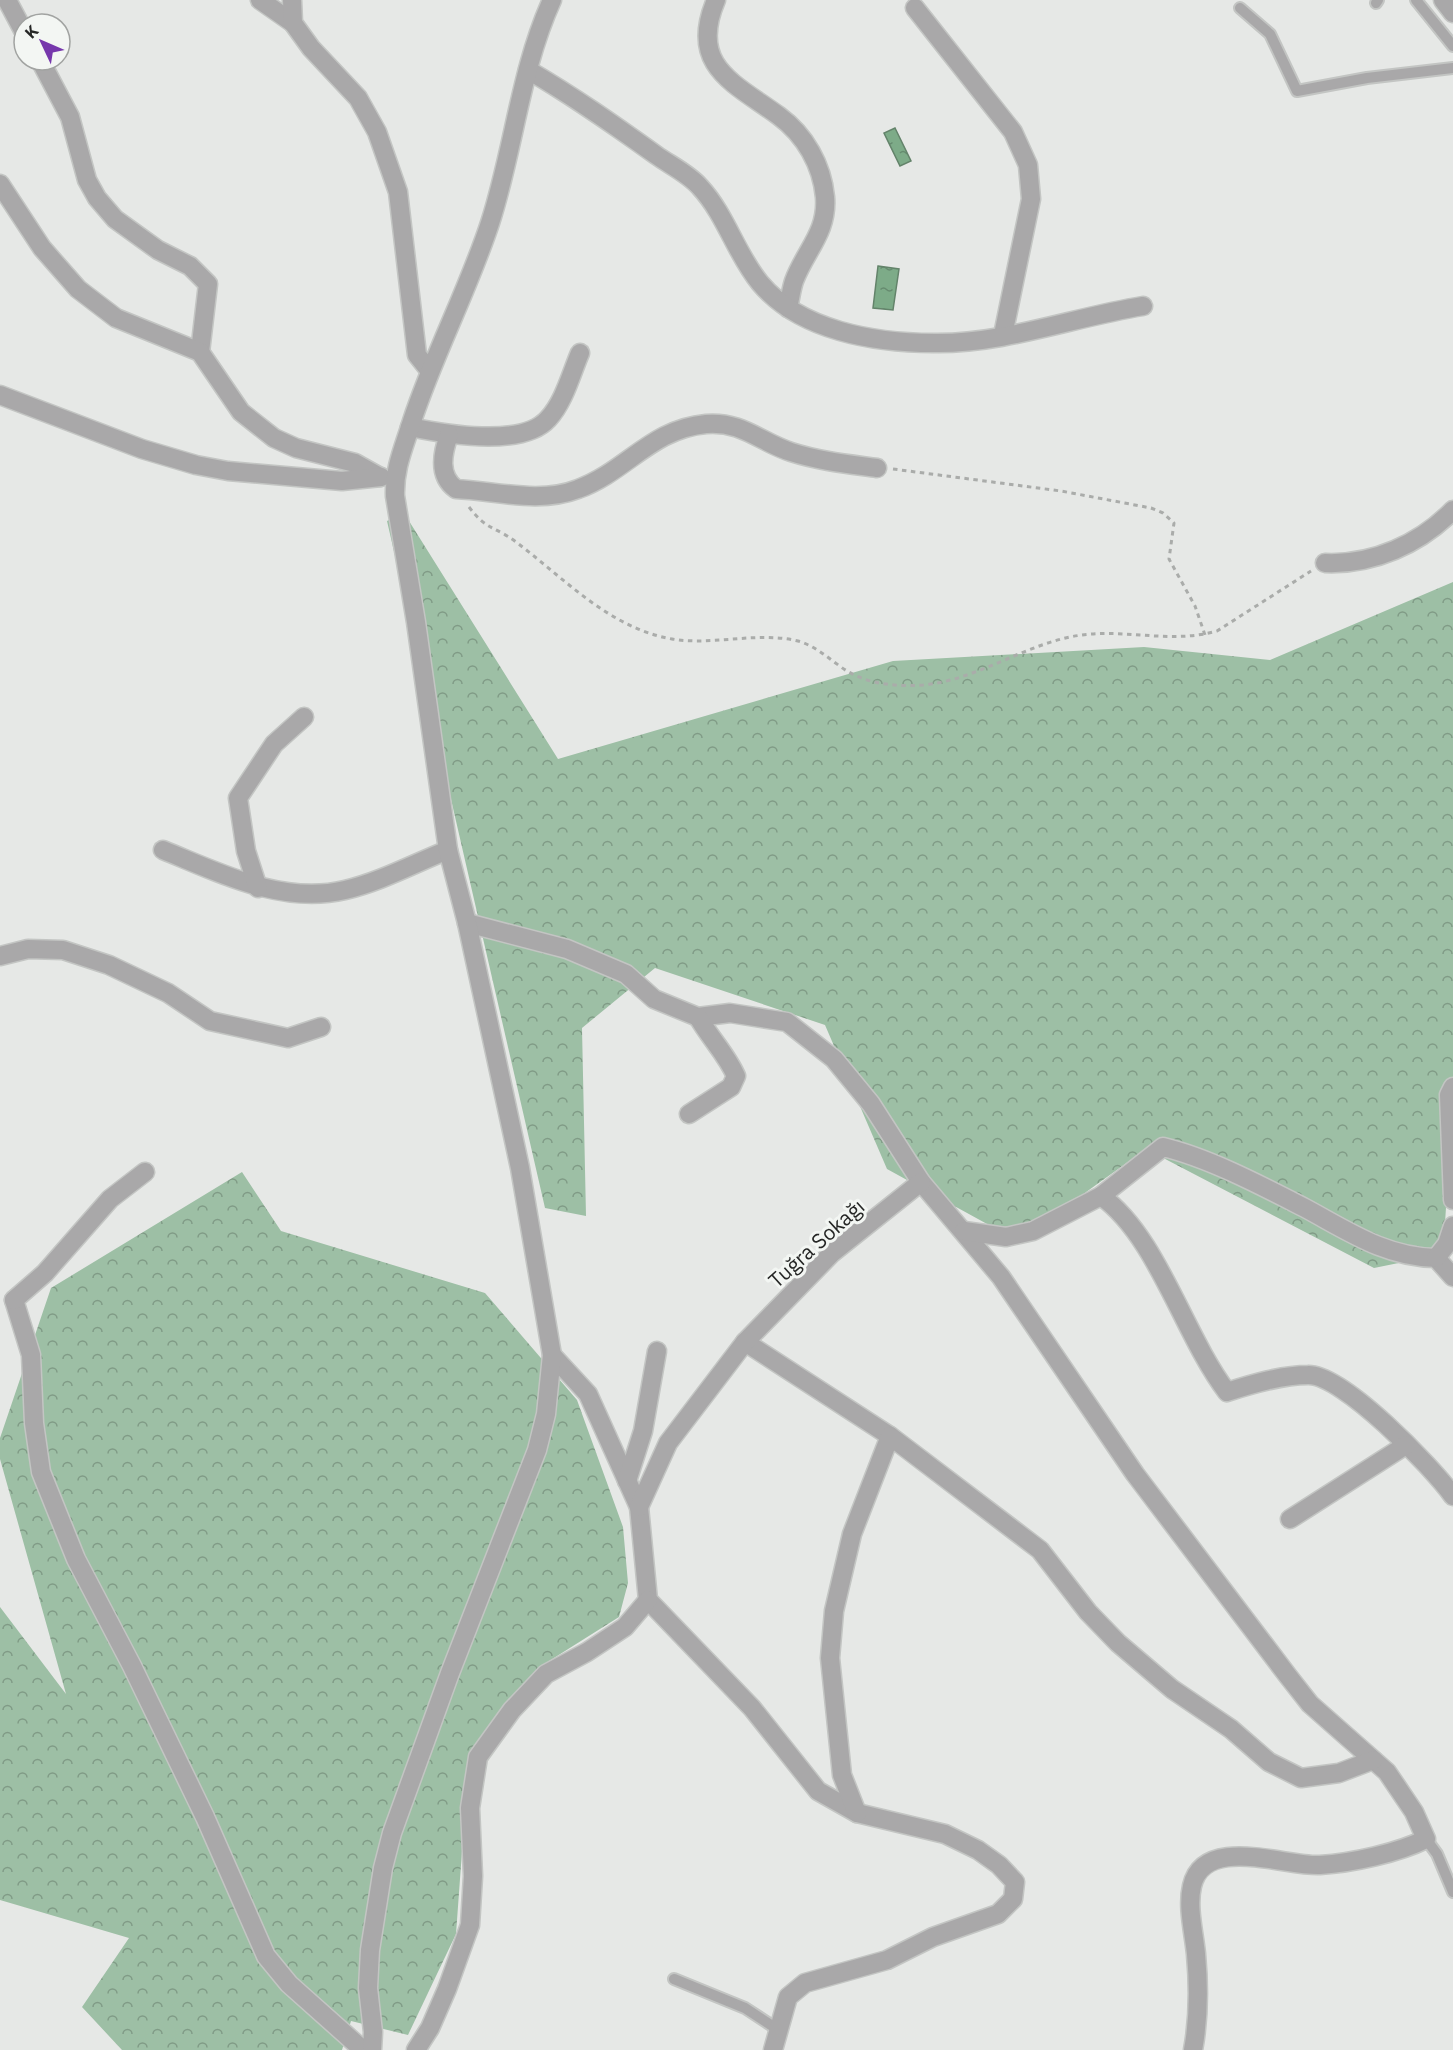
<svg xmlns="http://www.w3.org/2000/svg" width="1453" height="2050" font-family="'IBM Plex Sans',sans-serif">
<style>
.forest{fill:url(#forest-crowns)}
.water{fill:url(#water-ripples);stroke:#63836a;stroke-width:1.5}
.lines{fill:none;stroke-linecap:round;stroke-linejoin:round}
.service-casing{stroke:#c3c5c3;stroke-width:14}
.minor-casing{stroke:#c3c5c3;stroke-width:21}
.tertiary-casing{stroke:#c3c5c3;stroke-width:21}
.path{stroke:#aaacaa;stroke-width:3;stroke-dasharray:4.5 4.5;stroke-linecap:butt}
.service{stroke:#a9a8a9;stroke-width:10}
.minor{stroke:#a9a8a9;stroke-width:18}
.tertiary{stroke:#a9a8a9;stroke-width:18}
.labels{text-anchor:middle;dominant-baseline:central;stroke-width:6;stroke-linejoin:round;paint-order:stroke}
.street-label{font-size:21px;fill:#252625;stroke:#f3f6f3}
</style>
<defs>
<pattern id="forest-crowns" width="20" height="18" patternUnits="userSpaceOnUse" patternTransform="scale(1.5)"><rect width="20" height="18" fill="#9dbfa5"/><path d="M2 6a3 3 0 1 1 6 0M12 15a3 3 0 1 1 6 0" fill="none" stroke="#809b86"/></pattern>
<pattern id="water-ripples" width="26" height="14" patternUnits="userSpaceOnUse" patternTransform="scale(1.5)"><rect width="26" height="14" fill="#7dab88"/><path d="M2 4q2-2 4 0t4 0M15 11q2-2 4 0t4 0" fill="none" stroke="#668b6f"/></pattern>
</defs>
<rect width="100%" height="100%" fill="#e6e8e6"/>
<g class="forest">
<path d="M404 513 558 759 893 661 1144 647 1270 660 1453 582V1099L1443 1254 1374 1268 1146 1149 1018 1241 887 1169 825 1025 655 968 582 1028 586 1216 545 1208 387 521Z"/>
<path d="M242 1172 281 1231 485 1293 577 1400 623 1527 628 1583 619 1617 538 1668 469 1755 456 1934 408 2035 351 2021 342 2050H122L82 2007 129 1938 0 1900V1607L66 1694 0 1459V1438L51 1288Z"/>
</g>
<g class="water">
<path d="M895 128 911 161 900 166 884 133Z"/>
<path d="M878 266 899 269 893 310 873 308Z"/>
</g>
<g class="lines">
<defs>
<g id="service">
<path d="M1416 0 1453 46"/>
<path d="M1376 3 1378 0"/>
<path d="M1240 8 1270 34 1297 91 1367 78 1453 68"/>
<path d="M1426 1839 1437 1854 1453 1892"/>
<path d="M674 1979 745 2008 777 2029"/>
</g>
<g id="minor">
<path d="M7 0 24 32"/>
<path d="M260 0 293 23"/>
<path d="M292 0 293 23 311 48 358 98 377 132 398 192 417 355 429 370"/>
<path d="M716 0C688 66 734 83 779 116 805 135 822 165 825 197 828 232 805 251 794 281 791 290 790 300 788 308"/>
<path d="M1443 0 1453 13"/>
<path d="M915 8 1013 132 1028 165 1031 199 1003 335"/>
<path d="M40 60 70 117 87 180 97 198 115 219 158 250 190 266 208 284 200 352"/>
<path d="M528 70C573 96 614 125 656 155 670 165 689 174 700 187 726 215 736 254 760 283 800 331 875 343 934 343 1005 344 1074 317 1143 306"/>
<path d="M0 184 42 248 78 289 116 318 200 352 241 412 274 438 296 448 355 463 380 477"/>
<path d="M0 395 142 449 196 465 228 471 342 481 381 477"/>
<path d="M410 427C444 434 522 448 548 419 564 402 571 374 580 353"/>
<path d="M449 435C442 454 438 476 456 489 496 491 540 504 578 489 627 471 651 429 706 424 742 421 760 442 791 452 819 461 848 464 877 468"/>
<path d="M1325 563C1373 565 1420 544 1453 510"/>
<path d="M163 850C220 873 282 905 345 890 380 882 415 863 448 850"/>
<path d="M258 888 246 851 238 798 274 744 304 717"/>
<path d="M467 923 567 949 626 974 654 999 698 1017 730 1013 787 1022 834 1059 871 1104 921 1182 1001 1277 1135 1474 1288 1676 1310 1704 1387 1772 1414 1812 1426 1839C1398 1853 1352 1863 1320 1865 1286 1867 1204 1834 1192 1886 1187 1907 1194 1933 1196 1954 1199 1987 1199 2018 1193 2050"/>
<path d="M0 956 28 949 63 950 109 965 168 993 210 1021 288 1038 321 1027"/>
<path d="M1453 1087 1449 1095 1453 1200"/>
<path d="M689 1114 731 1087 736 1076C727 1055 710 1038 698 1017"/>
<path d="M1101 1196C1158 1237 1183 1334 1227 1392 1252 1384 1282 1375 1308 1375 1343 1374 1432 1467 1453 1496"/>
<path d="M964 1231 1006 1237 1033 1231 1101 1196 1163 1147C1209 1158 1262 1186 1305 1208 1348 1231 1385 1257 1436 1258L1453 1277"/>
<path d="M1436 1258 1447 1244 1453 1226"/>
<path d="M14 1300 31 1355 34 1423 41 1472 76 1559 132 1666 205 1817 266 1956 289 1984 363 2050"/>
<path d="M14 1300 45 1273 110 1199 145 1172"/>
<path d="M745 1342 890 1436"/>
<path d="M552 1355 588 1394 639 1507 648 1600 752 1708 818 1791 857 1813 945 1834 978 1850 999 1865 1015 1882 1013 1899 998 1914 933 1937 887 1960 805 1983 788 1997 773 2050"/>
<path d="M627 1481 643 1431 657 1351"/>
<path d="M639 1507 668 1443 745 1342 832 1253 921 1182"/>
<path d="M1290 1519 1406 1445"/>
<path d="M857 1813 842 1775 830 1658 834 1611 852 1534 890 1436 1040 1550 1088 1612 1118 1643 1172 1689 1231 1729 1269 1762 1301 1778 1339 1773 1373 1760"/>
<path d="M416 2050 430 2028 447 1989 470 1925 473 1876 470 1808 478 1757 512 1710 546 1674 587 1652 625 1627 648 1600"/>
</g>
<path id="tertiary" d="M372 2050 373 2032 368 1988 370 1950 383 1868 392 1833 450 1673 537 1450 546 1414 552 1355 520 1168 467 923 448 850 416 622 395 496C394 468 404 447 412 421 434 354 468 290 490 223 514 149 520 70 552 0"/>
</defs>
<use href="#service" class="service-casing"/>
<use href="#minor" class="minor-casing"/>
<use href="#tertiary" class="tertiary-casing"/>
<g class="path">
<path d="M893 469 1061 491 1151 508 1163 513 1174 523 1169 559 1195 606 1205 635"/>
<path d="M469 507C487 531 495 526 516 542 564 578 609 628 672 639 714 646 757 631 798 641 815 646 827 657 841 667 864 684 895 687 923 685 979 680 1027 642 1082 635 1127 629 1172 644 1217 631L1311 571"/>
</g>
<use href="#service" class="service"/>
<use href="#minor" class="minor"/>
<use href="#tertiary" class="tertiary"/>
</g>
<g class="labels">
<g class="street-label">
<text transform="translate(816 1243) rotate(-42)">Tuğra Sokağı</text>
</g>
</g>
<g transform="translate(42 42) rotate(314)"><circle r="28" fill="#f3f6f3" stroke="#a1a3a1" stroke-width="1.5"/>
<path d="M0-4.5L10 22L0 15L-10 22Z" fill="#7637ac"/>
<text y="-9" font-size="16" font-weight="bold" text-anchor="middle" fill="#252625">K</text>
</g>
</svg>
